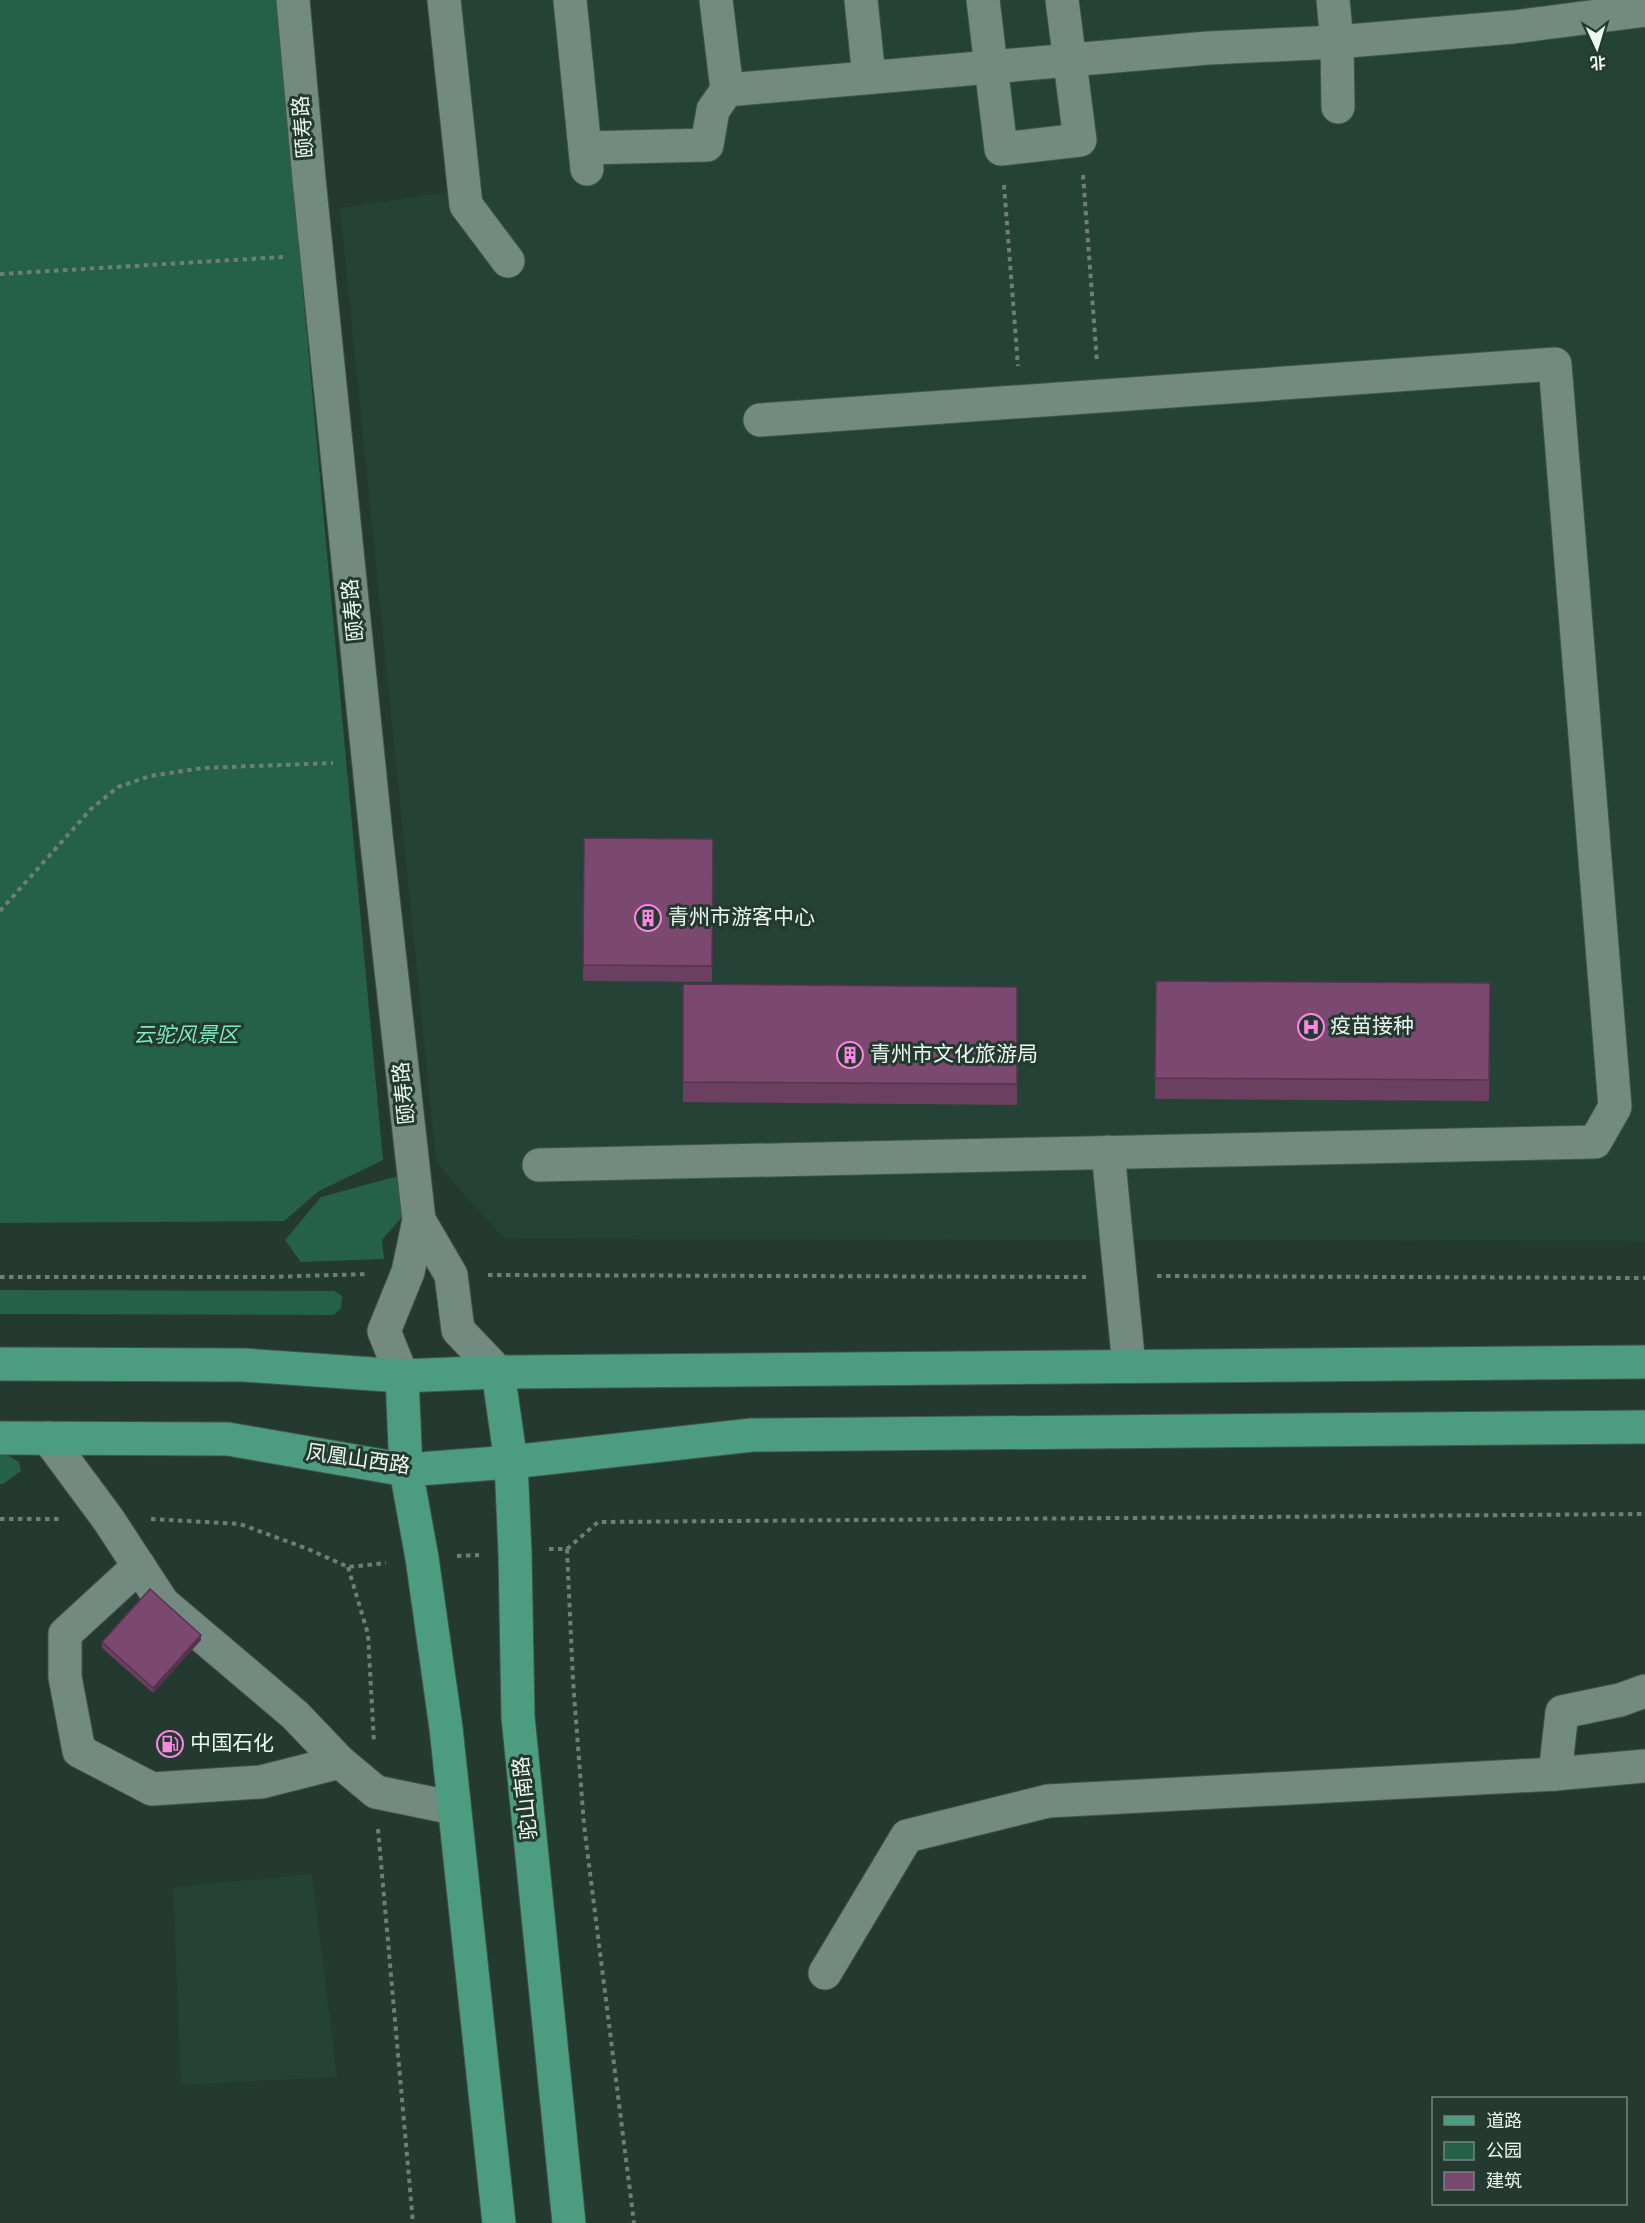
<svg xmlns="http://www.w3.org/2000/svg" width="1645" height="2223" font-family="Spectral,'Noto Sans SC',serif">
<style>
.built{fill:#244236}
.green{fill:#25604b}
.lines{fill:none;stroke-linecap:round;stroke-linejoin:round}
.minor-casing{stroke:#41544c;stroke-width:35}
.major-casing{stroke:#41544c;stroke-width:35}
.path{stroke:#6e7f78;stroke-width:4;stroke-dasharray:4.5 4.5;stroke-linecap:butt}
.minor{stroke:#738a80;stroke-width:33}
.major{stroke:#4b9c81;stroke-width:33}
.wall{fill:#6a3f60}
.shaded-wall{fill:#56334e}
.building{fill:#7b4970;stroke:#56334e;stroke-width:1.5}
.labels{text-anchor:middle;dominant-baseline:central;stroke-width:6;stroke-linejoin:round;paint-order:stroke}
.street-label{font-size:21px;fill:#ecf8f2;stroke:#243930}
.poi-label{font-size:21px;fill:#ecf8f2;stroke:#243930;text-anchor:start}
.park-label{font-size:21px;font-style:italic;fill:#7deac0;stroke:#243930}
</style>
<rect width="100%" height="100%" fill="#243930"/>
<g class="built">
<path d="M430 0H1645V1241L504 1239 436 1162 340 208 450 192Z"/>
<path d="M312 1874 337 2077 181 2085 173 1887Z"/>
</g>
<g class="green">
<path d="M0 0H276L383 1160 319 1191 284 1221 0 1223Z"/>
<path d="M398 1176 402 1217 382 1240 384 1259 301 1262 285 1240 321 1197Z"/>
<path d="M0 1290 334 1291 342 1296 341 1308 334 1315 0 1314Z"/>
<path d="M0 1451 19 1462 21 1471 3 1484H0Z"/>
</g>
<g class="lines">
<defs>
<g id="minor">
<path d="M293 0 309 179 376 835 419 1220 408 1272 384 1331 402 1376"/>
<path d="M444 0 466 205 508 261"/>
<path d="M570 0 587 169"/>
<path d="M716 0 727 90"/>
<path d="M861 0 869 77"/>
<path d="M983 0 1001 149 1080 140 1062 0"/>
<path d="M1333 0 1337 42 1338 107"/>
<path d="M585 148 707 145 713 110 727 90 1208 48 1337 42 1513 27 1645 10"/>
<path d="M1108 1152 1129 1366"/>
<path d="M539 1165 1595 1142 1615 1107 1555 364 760 420"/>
<path d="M419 1220 451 1275 458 1330 498 1372"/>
<path d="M48 1438 108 1519 163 1603 295 1715 340 1762 376 1792 454 1808"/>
<path d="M139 1566 65 1634V1677L79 1751 152 1789 261 1782 340 1762"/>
<path d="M1555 1774 1562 1712 1620 1700 1645 1691"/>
<path d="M825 1973 907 1836 1048 1801 1555 1774 1645 1766"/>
</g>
<g id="major">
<path d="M0 1364 243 1365 402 1376 498 1372 1645 1362"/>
<path d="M498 1372 511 1462 515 1553 518 1717 569 2223"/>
<path d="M402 1376 406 1470 422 1558 446 1728 499 2223"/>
<path d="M0 1438 228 1439 406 1470 511 1462 752 1435 1645 1427"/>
</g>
</defs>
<use href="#minor" class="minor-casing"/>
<use href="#major" class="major-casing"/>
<g class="path">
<path d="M1083 175 1097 362"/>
<path d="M1004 185 1018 366"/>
<path d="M0 274 283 257"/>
<path d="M0 911 91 809 118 787 150 776 203 768 333 763"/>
<path d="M488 1275 1086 1277"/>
<path d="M1157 1276 1645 1278"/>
<path d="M0 1277H267L369 1274"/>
<path d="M0 1519H62"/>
<path d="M151 1519 240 1524 308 1549 348 1567 386 1563"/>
<path d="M549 1549H567L598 1522 1645 1514"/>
<path d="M567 1549 573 1681 584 1825 634 2223"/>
<path d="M457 1556 479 1555"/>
<path d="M348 1567 368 1634 374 1743"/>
<path d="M378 1829 413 2223"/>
</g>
<use href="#minor" class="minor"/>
<use href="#major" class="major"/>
</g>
<g class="wall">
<path d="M584 838 713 839 712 982 583 981Z"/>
<path d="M1156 981 1490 983 1489 1101 1155 1099Z"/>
<path d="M683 984 1017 987V1105L683 1102Z"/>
<path d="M201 1640 153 1693 102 1648V1642Z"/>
</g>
<path class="shaded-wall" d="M201 1635V1640L153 1693V1688Z"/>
<g class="building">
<path d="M584 838 713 839 712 966 583 965Z"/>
<path d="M1156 981 1490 983 1489 1080 1155 1078Z"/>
<path d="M683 984 1017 987V1084L683 1082Z"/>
<path d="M150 1589 201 1635 153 1688 102 1642Z"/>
</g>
<defs>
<symbol id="building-ring" viewBox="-11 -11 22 22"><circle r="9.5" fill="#243930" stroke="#fc86e3" stroke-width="1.5"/><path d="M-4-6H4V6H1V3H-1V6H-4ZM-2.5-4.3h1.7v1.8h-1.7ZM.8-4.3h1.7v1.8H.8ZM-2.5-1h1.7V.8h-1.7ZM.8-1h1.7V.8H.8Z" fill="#fc86e3"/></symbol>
<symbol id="hospital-ring" viewBox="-11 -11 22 22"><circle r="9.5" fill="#243930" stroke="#fc86e3" stroke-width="1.5"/><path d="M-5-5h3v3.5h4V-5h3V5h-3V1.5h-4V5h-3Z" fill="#fc86e3"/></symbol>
<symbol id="fuel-ring" viewBox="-11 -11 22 22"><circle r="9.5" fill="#243930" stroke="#fc86e3" stroke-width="1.5"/><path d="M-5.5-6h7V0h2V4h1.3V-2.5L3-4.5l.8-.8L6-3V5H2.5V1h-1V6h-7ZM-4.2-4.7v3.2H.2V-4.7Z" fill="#fc86e3"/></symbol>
</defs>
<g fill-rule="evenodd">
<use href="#building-ring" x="633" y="903" width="30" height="30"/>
<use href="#hospital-ring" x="1296" y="1012" width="30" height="30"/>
<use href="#building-ring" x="835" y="1040" width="30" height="30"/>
<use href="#fuel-ring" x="155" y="1729" width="30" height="30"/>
</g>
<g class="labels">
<g class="street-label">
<text transform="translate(304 127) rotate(-95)">颐寿路</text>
<text transform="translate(354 610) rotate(-96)">颐寿路</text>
<text transform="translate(405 1093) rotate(-96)">颐寿路</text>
<text transform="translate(358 1460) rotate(8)">凤凰山西路</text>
<text transform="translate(526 1798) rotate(-96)">驼山南路</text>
</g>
<g class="poi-label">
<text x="668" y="918">青州市游客中心</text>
<text x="1330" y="1027">疫苗接种</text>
<text x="870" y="1055">青州市文化旅游局</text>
<text x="190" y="1744">中国石化</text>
</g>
<g class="park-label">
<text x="186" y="1036">云驼风景区</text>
</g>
</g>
<rect x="1432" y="2097" width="195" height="108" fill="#243930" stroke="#74857e" stroke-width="1.5"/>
<rect x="1444" y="2116" width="30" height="9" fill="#4b9c81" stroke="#74857e" stroke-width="1.5"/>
<text x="1486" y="2127" font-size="18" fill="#ecf8f2">道路</text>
<rect x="1444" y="2142" width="30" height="18" fill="#25604b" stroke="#74857e" stroke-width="1.5"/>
<text x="1486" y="2157" font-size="18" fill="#ecf8f2">公园</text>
<rect x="1444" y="2172" width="30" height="18" fill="#7b4970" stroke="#74857e" stroke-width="1.5"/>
<text x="1486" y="2187" font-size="18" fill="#ecf8f2">建筑</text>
<g transform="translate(1597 48) rotate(176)" stroke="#243930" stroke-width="4.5" paint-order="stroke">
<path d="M0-4.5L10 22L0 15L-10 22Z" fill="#ecf8f2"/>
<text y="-9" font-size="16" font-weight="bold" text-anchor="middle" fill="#ecf8f2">北</text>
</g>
</svg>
